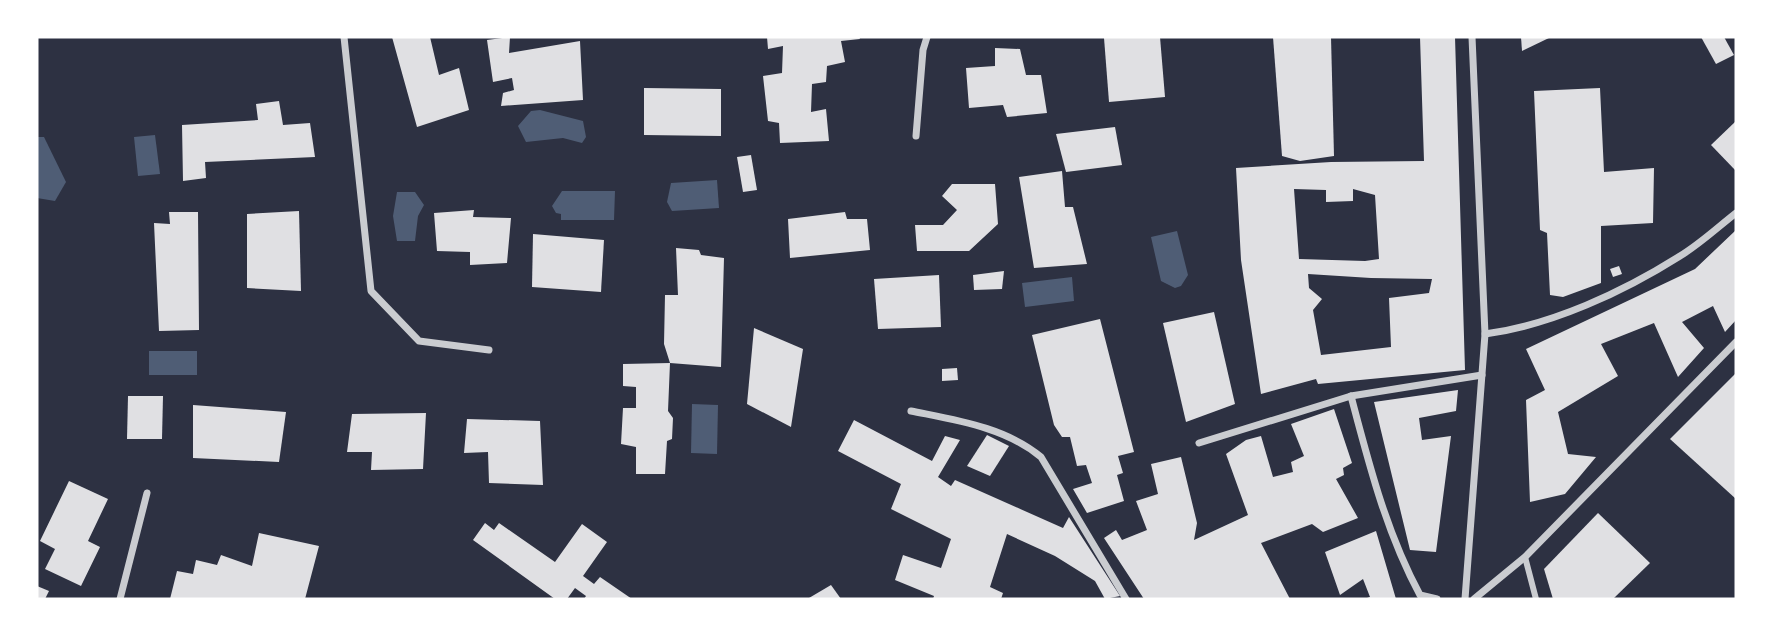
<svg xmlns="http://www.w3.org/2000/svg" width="1773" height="636" font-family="Quicksand,sans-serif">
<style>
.water{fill:#4f5d75}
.building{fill:#e0e0e3;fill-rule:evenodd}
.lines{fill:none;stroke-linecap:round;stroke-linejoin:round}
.pedestrian{stroke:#caccd0;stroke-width:6}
.minor{stroke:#caccd0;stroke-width:7}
</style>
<rect width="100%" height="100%" fill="#2d3142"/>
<g class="water">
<path d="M540 110 583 121 586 137 582 143 563 138 526 142 518 126 531 111Z"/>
<path d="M155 135 160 174 138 176 134 137Z"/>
<path d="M37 137H44L66 182 55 201 37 198Z"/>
<path d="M717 180 719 208 672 211 667 202 671 183Z"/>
<path d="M562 191H615L614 220H561V214L556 213 552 206Z"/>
<path d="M397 192H415L424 205 418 216 415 241H397L393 216Z"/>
<path d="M1177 231 1188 275 1181 286 1175 288 1161 281 1151 237Z"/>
<path d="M1072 277 1074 301 1025 307 1022 283Z"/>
<rect x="149" y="351" width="48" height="24"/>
<path d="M692 404 718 405 717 454 691 453Z"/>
</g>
<g class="building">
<path d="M392 37H430L439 75 459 68 469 110 417 127Z"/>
<path d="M510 37 509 53 580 41 583 100 501 106 503 93 514 90 512 78 493 82 487 40Z"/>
<path d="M767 37H859L860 39 841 41 845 62 827 66 826 82 812 84 811 112 826 109 829 141 780 143 779 123 768 121 763 76 782 73 783 46 768 49Z"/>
<path d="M1123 37H1160L1165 97 1109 102 1104 38Z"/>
<path d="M1273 37H1331L1334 156 1300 161 1282 156Z"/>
<path d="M1420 37H1455L1465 370 1318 384 1316 379 1261 394 1241 260 1236 168 1331 162 1424 161ZM1294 189 1326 190V202L1353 201V189L1375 195 1379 259 1365 261 1299 259ZM1308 274 1371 278 1432 279 1429 293 1389 298 1391 347 1321 355 1313 310 1322 299 1309 288Z"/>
<path d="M1521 37H1551L1522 51Z"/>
<path d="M1701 37H1724L1734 55 1716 64Z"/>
<path d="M995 48 1020 49 1026 75H1041L1047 113 1007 117 1003 105 969 108 966 68 995 66Z"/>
<path d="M644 88 721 89V136L644 135Z"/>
<path d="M1600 88 1604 172 1654 168 1653 223 1601 226V283L1563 297 1550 295 1547 233 1540 230 1534 91Z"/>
<path d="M279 101 283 125 310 123 315 157 205 162 206 178 183 181 182 125 258 120 256 104Z"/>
<path d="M1736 121V171L1711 145Z"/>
<path d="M1115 127 1122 165 1066 172 1056 134Z"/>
<path d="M751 155 757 190 743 192 737 157Z"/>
<path d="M1062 171 1065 207H1073L1087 264 1034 268 1019 177Z"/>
<path d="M952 184H995L998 224 969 251H917L915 225H943L957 210 942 196Z"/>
<path d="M474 210 473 217 511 218 507 263 470 265V252L437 251 434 213Z"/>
<path d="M299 211 301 291 247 288V214Z"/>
<path d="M169 212H198L199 330 159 331 154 223 170 224Z"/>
<path d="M845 212 847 219H867L870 250 790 258 788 219Z"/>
<path d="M1736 230V320L1725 332 1713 306 1682 322 1704 348 1678 377 1654 323 1601 344 1618 376 1558 412 1568 454 1596 457 1565 494 1530 502 1526 400 1545 390 1526 349 1695 269Z"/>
<path d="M533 234 604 240 601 292 532 287Z"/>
<path d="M676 248 699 250 701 255 724 258 721 367 670 363 664 344 665 295H678Z"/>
<path d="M1619 266 1622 274 1613 277 1610 269Z"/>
<path d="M1004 271 1002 289 974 290 973 275Z"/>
<path d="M939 275 941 327 878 329 874 279Z"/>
<path d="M1214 312 1235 404 1186 422 1163 323Z"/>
<path d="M1100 319 1134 452 1118 456 1123 473 1117 475 1124 501 1087 513 1073 489 1092 483 1086 465 1077 466 1070 437H1062L1054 425 1032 335Z"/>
<path d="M754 328 803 349 791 427 747 404Z"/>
<path d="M670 363 668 411 673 418 672 439 667 441 665 474H636V447L621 444 623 408H636V387L623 386V364Z"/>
<path d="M957 368 958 380 942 381V369Z"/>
<path d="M1736 373V499L1670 439Z"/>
<path d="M1458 390 1456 411 1419 418 1422 440 1451 436 1436 552 1410 550 1374 402Z"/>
<path d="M128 396H163L162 439H127Z"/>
<path d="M193 405 286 412 279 462 193 458Z"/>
<path d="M1334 409 1352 463 1343 468 1344 475 1336 479 1358 518 1323 532 1312 524 1261 543 1290 599H1144L1104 538 1116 530 1122 540 1147 530 1136 501 1158 494 1151 464 1181 457 1197 523 1194 540 1248 515 1226 454 1246 440 1261 436 1273 477 1293 472 1291 462 1304 456 1291 424Z"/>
<path d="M426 413 423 469 371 470 372 452H347L352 414Z"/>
<path d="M467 419 540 421 543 485 489 483 488 452 464 453Z"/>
<path d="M854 420 932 461 945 436 960 440 938 477 951 486 955 480 1063 528 1069 517 1120 596 1105 599 1095 581 1055 556 1007 534 990 587 1003 593 1001 599H933L934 596 895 580 903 555 941 568 951 539 891 509 901 484 838 451Z"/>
<path d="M987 435 1009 446 990 476 967 466Z"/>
<path d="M69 481 108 499 88 541 100 547 81 586 45 569 55 549 40 541Z"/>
<path d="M1598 513 1650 563 1613 599H1553L1544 569Z"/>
<path d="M485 523 494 530 499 523 555 562 582 524 607 542 583 576 594 584 600 577 632 599H584L586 596 575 588 567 599H555L473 540Z"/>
<path d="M1376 531 1396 599H1364L1370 597 1363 579 1340 595 1325 552Z"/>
<path d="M259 533 319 546 305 599H170L177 571 193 574 196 560 217 565 221 555 252 566Z"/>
<path d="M831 585 841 599 809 598Z"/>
<path d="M37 586 49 591 45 599H37Z"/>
</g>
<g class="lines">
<path class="pedestrian" d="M1525 557 1536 599"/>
<g class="minor">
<path d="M344 37 371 291 419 341 489 350"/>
<path d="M916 136 923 50 927 37"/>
<path d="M1485 334C1552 325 1623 292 1680 256 1700 244 1718 227 1736 213"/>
<path d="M1351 396C1369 464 1386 532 1420 595L1437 599"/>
<path d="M911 411C955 420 1005 427 1041 457L1126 599"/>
<path d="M1199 443 1351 396 1482 375"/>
<path d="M120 599 147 493"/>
<path d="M1465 599 1485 334 1472 37"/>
<path d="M1474 599 1525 557 1736 342"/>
</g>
</g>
<rect width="1773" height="636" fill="none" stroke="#ffffff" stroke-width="77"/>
</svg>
